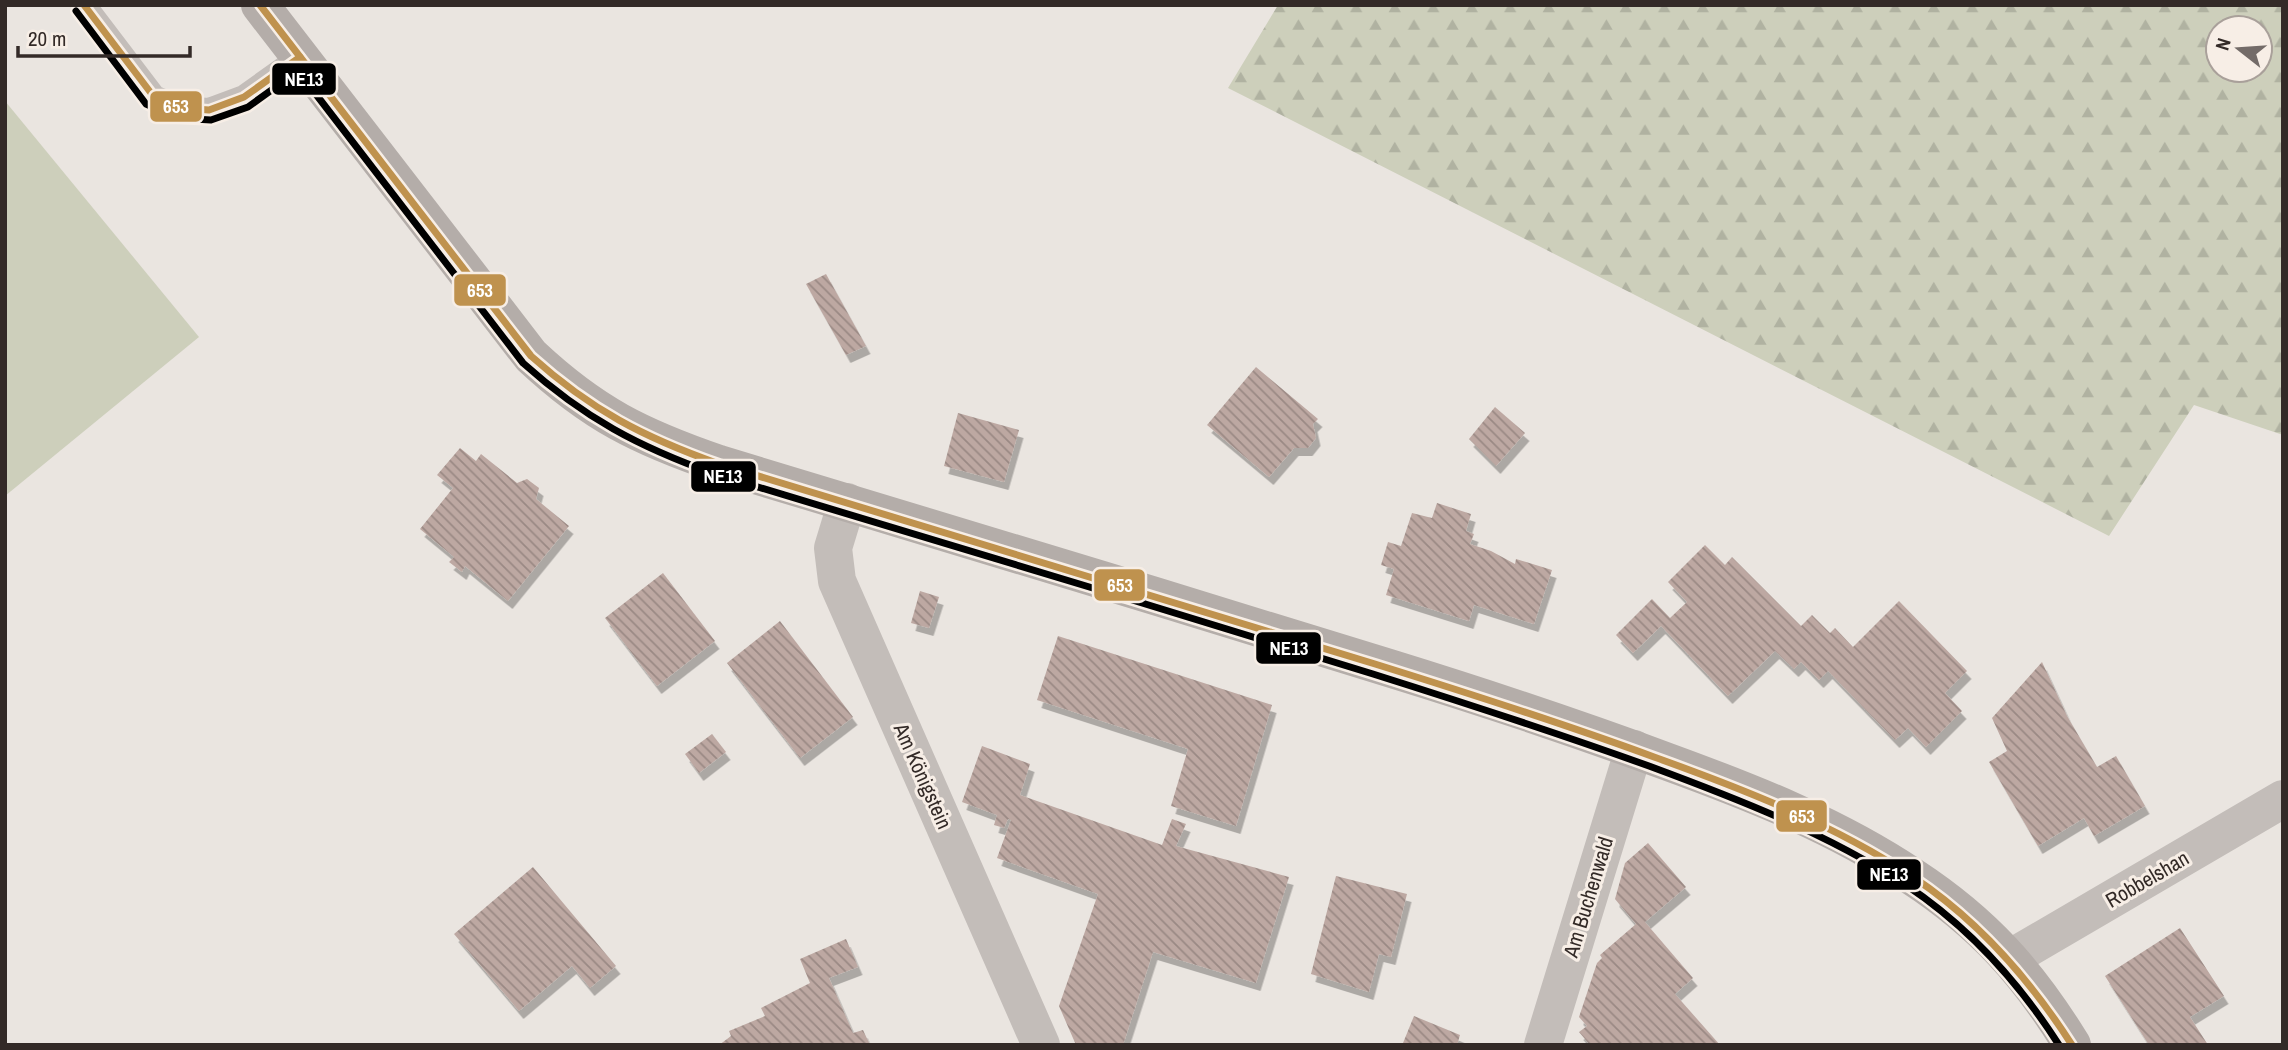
<svg xmlns="http://www.w3.org/2000/svg" width="2288" height="1050" font-family="'Archivo Narrow',sans-serif">
<style>
.forest{fill:url(#forest-firs);fill-rule:evenodd}
.pitch{fill:#cdcfbb}
.building{fill:url(#building-back-hatch);filter:url(#shadow)}
.lines{fill:none;stroke-linecap:round;stroke-linejoin:round}
.service{stroke:#c3bdb9;stroke-width:24}
.minor{stroke:#c3bdb9;stroke-width:38}
.secondary{stroke:#b4ada9;stroke-width:38}
.bus-1-casing{stroke:#f7eee6;stroke-width:12}
.bus-2-casing{stroke:#f7eee6;stroke-width:12}
.bus-1{stroke:#bf924e;stroke-width:7}
.bus-2{stroke:#000;stroke-width:7}
.labels{text-anchor:middle;dominant-baseline:central;stroke-width:6;stroke-linejoin:round;paint-order:stroke}
.street-label{font-size:21px;fill:#332a27;stroke:#f7eee6}
.line-badge{stroke:#f7eee6;stroke-width:2.5}
.badge-label{font-size:19px;text-anchor:middle;font-weight:bold;fill:#fff}
</style>
<defs>
<pattern id="forest-firs" width="22" height="20" patternUnits="userSpaceOnUse" patternTransform="scale(1.75)"><rect width="22" height="20" fill="#cdcfbb"/><path d="M5 1l3.5 6h-7zM16 11l3.5 6h-7z" fill="#b0b2a1"/></pattern>
<pattern id="building-back-hatch" width="6" height="6" patternUnits="userSpaceOnUse" patternTransform="scale(1.75)"><rect width="6" height="6" fill="#bda8a2"/><path d="M-1 5l2 2M0 0l6 6M5-1l2 2" fill="none" stroke="#9a8984"/></pattern>
<filter id="shadow"><feDropShadow dx="4.5" dy="8" stdDeviation="0" flood-color="#0004"/></filter>
</defs>
<rect width="100%" height="100%" fill="#eae5e0"/>
<path class="forest" d="M1278 5H2283V435L2194 405 2109 536 1228 88ZM2218 28H2260V70H2218Z"/>
<path class="pitch" d="M5 101 199 337 5 496Z"/>
<g class="building">
<path d="M826 274 866 346 846 355 806 284Z"/>
<path d="M1256 367 1318 419 1313 424 1316 438 1308 448H1294L1269 477 1207 425Z"/>
<path d="M1495 407 1525 433 1496 466 1469 439Z"/>
<path d="M958 413 1019 430 1004 482 944 466Z"/>
<path d="M460 448 476 461 481 454 517 483 527 479 539 488 536 499 569 526 508 601 465 566 462 572 449 562 454 557 420 529 453 488 437 475Z"/>
<path d="M1437 503 1471 514 1466 531 1474 534 1470 544 1491 551 1515 564 1516 559 1552 570 1534 624 1474 605 1469 621 1386 595 1394 569 1381 565 1388 542 1401 546 1412 513 1432 518Z"/>
<path d="M1705 545 1725 565 1732 557 1801 626 1812 615 1830 633 1835 628 1853 647 1899 601 1967 671 1945 693 1962 711 1926 747 1908 728 1895 740 1828 671 1819 680 1801 662 1794 669 1775 651 1728 696 1661 626 1633 653 1616 635 1652 599 1670 618 1687 602 1668 582Z"/>
<path d="M663 573 715 641 657 686 605 618Z"/>
<path d="M920 591 939 597 929 628 911 623Z"/>
<path d="M780 621 853 717 800 758 727 663Z"/>
<path d="M1058 636 1272 705 1236 826 1171 806 1188 749 1037 700Z"/>
<path d="M2042 662 2067 716 2097 767 2116 756 2145 806 2094 836 2084 818 2038 846 1989 762 2007 751 1992 718Z"/>
<path d="M712 734 726 752 699 773 685 754Z"/>
<path d="M982 746 1030 764 1020 795 1162 845 1172 819 1186 824 1176 846 1289 877 1256 983 1153 952 1123 1045H1076L1059 1006 1098 894 997 858 1011 820 1008 819 1004 828 994 825 997 815 962 802Z"/>
<path d="M1648 843 1686 887 1645 922 1693 978 1675 994 1720 1045H1590L1579 1032 1587 1026 1579 1017 1597 963 1602 958 1600 955 1636 924 1615 899 1625 863Z"/>
<path d="M533 867 616 966 590 988 572 966 519 1011 454 934Z"/>
<path d="M1336 876 1407 894 1391 957 1379 954 1369 992 1311 974Z"/>
<path d="M2180 928 2224 996 2190 1017 2208 1045H2149L2105 976Z"/>
<path d="M846 939 858 967 829 978 853 1033 863 1030 870 1045H719L731 1036 729 1031 765 1016 761 1008 810 983 800 959Z"/>
<path d="M1414 1016 1460 1035 1457 1045 1403 1043Z"/>
</g>
<g class="lines">
<path class="service" d="M84 5 154 97 180 108 209 110 244 97 300 57"/>
<g class="minor">
<path d="M847 502 833 548 837 581 1041 1045"/>
<path d="M2011 958 2283 799"/>
<path d="M1543 1045 1634 749"/>
</g>
<path class="secondary" d="M260 5 531 356C593 414 640 437 719 464 942 531 1166 599 1389 668 1483 697 1576 728 1668 762 1753 793 1837 826 1913 877 1983 923 2028 973 2072 1045"/>
<defs>
<g id="bus-1">
<path d="M84 5 154 97 180 108 209 110 244 97 300 57"/>
<path d="M260 5 531 356C591 410 643 437 719 464 938 530 1157 596 1375 664 1468 693 1562 723 1654 757 1743 789 1833 824 1913 877 1979 921 2029 978 2072 1045"/>
</g>
<path id="bus-2" d="M76 11 146 104 177 118 211 120 248 107 298 71 523 363C584 418 639 447 715 474 935 540 1154 606 1373 674 1465 703 1557 733 1649 766 1738 799 1826 833 1906 885 1969 927 2018 981 2059 1045"/>
</defs>
<use href="#bus-1" class="bus-1-casing"/>
<use href="#bus-2" class="bus-2-casing"/>
<use href="#bus-1" class="bus-1"/>
<use href="#bus-2" class="bus-2"/>
</g>
<g class="labels">
<g class="street-label">
<text transform="translate(923 776) rotate(66)">Am Königstein</text>
<text transform="translate(2147 879) rotate(-30)">Robbelshan</text>
<text transform="translate(1588 897) rotate(-73)">Am Buchenwald</text>
</g>
</g>
<g class="line-badge">
<rect x="271" y="62" width="66" height="34" rx="7" fill="#000"/>
<rect x="149" y="90" width="54" height="33" rx="7" fill="#bf924e"/>
<rect x="453" y="273" width="54" height="34" rx="7" fill="#bf924e"/>
<rect x="690" y="460" width="67" height="33" rx="7" fill="#000"/>
<rect x="1093" y="568" width="53" height="34" rx="7" fill="#bf924e"/>
<rect x="1255" y="631" width="67" height="34" rx="7" fill="#000"/>
<rect x="1775" y="799" width="53" height="34" rx="7" fill="#bf924e"/>
<rect x="1856" y="858" width="66" height="33" rx="7" fill="#000"/>
</g>
<g class="badge-label">
<text x="304" y="86">NE13</text>
<text x="176" y="113">653</text>
<text x="480" y="297">653</text>
<text x="723" y="483">NE13</text>
<text x="1120" y="592">653</text>
<text x="1289" y="655">NE13</text>
<text x="1802" y="823">653</text>
<text x="1889" y="881">NE13</text>
</g>
<rect width="2288" height="1050" fill="none" stroke="#332a27" stroke-width="14"/>
<g transform="translate(2239 49) rotate(287)"><circle r="33" fill="#f7eee6" stroke="#a9a09a" stroke-width="2"/>
<path d="M0-5L12 26L0 18L-12 26Z" fill="#736b68"/>
<text y="-10" font-size="19" font-weight="bold" text-anchor="middle" fill="#332a27">N</text>
</g>
<path d="M18 46v10h172v-10" fill="none" stroke="#332a27" stroke-width="3.5"/>
<text x="28" y="46" font-size="21" fill="#332a27" stroke="#f7eee6" stroke-width="5" paint-order="stroke">20 m</text>
</svg>
